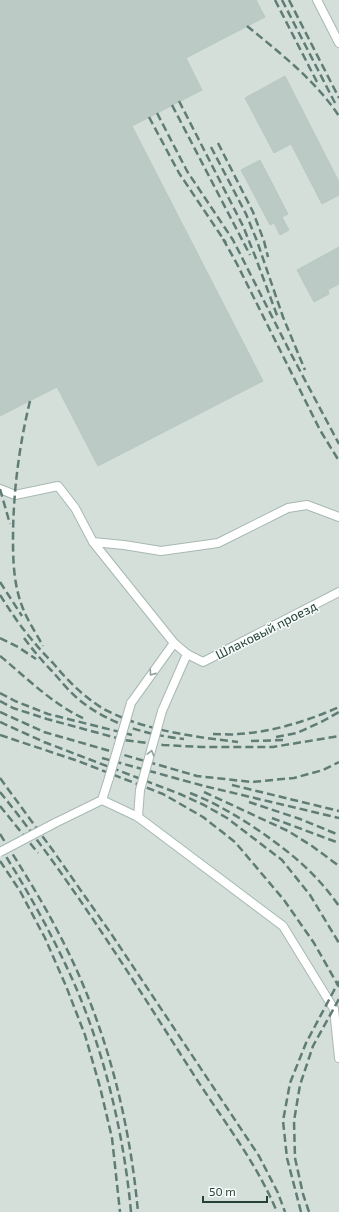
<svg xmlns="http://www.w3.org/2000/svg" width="339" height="1212" font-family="'Exo 2',sans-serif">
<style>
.built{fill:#d4dfda}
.building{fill:#bbcac4;stroke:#b8c9c2}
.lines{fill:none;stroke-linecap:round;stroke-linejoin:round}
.minor-casing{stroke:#a8b8b2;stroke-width:10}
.minor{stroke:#fff;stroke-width:8}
.rail{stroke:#5f7d75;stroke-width:2.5;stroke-dasharray:8 4;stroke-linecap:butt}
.minor-bridge-casing{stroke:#a8b8b2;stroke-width:10;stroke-linecap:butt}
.minor-bridge{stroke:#fff;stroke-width:8}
.oneway{stroke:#92a09c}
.labels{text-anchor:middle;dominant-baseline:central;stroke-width:3;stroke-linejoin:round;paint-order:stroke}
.street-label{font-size:13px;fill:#24423a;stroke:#f7fbf9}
</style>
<rect width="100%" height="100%" fill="#e6efeb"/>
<rect class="built" x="0" y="0" width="339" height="1212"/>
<g class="building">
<path d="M0 0H256L265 17 186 58 202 90 132 126 263 381 98 466 57 387 0 416Z"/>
<path d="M285 76 339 182V195L322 204 291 144 274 153 245 98Z"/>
<path d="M260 160 288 214 282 217 289 230 280 235 274 223 270 225 241 170Z"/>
<path d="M339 247V284L328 290 329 294 314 302 297 270Z"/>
</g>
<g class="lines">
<defs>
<g id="minor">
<path d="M317 0 339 43"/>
<path d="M0 489 15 495 58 486 75 508 93 542"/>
<path d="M339 517 307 505 288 508 218 543 161 551 124 545 93 542 174 643 187 654 203 662 339 592"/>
<path d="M131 703 174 643"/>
<path d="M162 711 187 654"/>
<path d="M102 800 138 817 283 926 334 1009 339 1058"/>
<path d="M138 817 140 790"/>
<path d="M55 823 102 800 109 778"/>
</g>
</defs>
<use href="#minor" class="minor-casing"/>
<use href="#minor" class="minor"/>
<g class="rail">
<path d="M275 0 318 84"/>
<path d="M282 0 335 103"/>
<path d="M289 0 339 98"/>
<path d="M247 26C280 53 315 80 339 116"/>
<path d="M179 101 243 226 255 256 278 318"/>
<path d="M172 105 250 255"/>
<path d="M157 113 187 171 233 240 290 352 339 444"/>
<path d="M149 117 179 173 226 243"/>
<path d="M218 143 253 212 264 241 268 257"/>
<path d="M211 147 246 214 257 241 283 317 305 370"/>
<path d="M223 239 237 264 320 430 339 461"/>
<path d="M30 401C19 446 13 493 13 540 13 562 14 585 22 606 27 620 36 633 43 646"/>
<path d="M0 489 10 524"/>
<path d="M0 582 22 616"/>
<path d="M0 595C9 609 18 623 28 635 36 645 44 654 53 663 67 680 83 696 102 708 141 730 195 737 238 742"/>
<path d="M0 638 18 647 36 659"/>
<path d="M24 638C33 650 42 661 52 671 60 680 68 690 77 698 106 723 146 735 184 739"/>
<path d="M0 656C27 678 52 704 85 719"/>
<path d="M0 693 15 701 48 714 132 735"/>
<path d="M0 701 13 708 47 719 124 740 163 745 201 747H273L339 736"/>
<path d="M0 712 44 732 197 776 252 782 294 778 323 770 339 762"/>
<path d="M0 722 44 742 180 794 204 805 227 818 282 860 310 895 339 943"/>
<path d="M213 734C221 734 230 735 238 734 272 732 308 721 339 707"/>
<path d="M0 735 78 761 163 794 203 817 235 842 284 900 314 943 339 987"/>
<path d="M276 737 297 733 323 721 339 712"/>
<path d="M251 741 285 740"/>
<path d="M102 758 204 786 339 818"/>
<path d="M0 778 54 852 112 935 259 1156 278 1193 285 1212"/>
<path d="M232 785 339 811"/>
<path d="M0 792C71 880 131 977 192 1072 221 1118 256 1161 277 1212"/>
<path d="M204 792 288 831 312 846 339 866"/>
<path d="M190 793C211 801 230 812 249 824 285 848 314 870 339 906"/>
<path d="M249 802 300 819 339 835"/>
<path d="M0 806 38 853"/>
<path d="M272 818 339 843"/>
<path d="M0 834C20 866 40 897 57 930 104 1018 129 1114 138 1212"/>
<path d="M0 847C28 891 53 936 74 983 105 1054 124 1135 131 1212"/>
<path d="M0 861 20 891 45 938 66 986 85 1035 100 1087 112 1138 120 1212"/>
<path d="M301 1212 287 1158 283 1121 290 1083 306 1043 339 981"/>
<path d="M309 1212 303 1194 295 1158 294 1121 300 1085 313 1046 339 999"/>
</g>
<defs>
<g id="minor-bridge">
<path d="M109 778 131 703"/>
<path d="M140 790 162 711"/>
<path d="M0 852 55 823"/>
</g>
</defs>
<use href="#minor-bridge" class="minor-bridge-casing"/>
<use href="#minor-bridge" class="minor-bridge"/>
</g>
<defs><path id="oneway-chevron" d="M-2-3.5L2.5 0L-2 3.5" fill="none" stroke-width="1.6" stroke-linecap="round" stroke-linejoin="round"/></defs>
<g class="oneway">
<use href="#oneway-chevron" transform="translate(152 673) rotate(125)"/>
<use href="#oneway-chevron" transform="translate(151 753) rotate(-75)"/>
</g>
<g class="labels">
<g class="street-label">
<text transform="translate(266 630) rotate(-27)">Шлаковый проезд</text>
</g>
</g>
<path d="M203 1196v6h64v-6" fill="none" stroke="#24423a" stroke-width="2"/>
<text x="209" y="1196" font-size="12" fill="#24423a" stroke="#f7fbf9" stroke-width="3" paint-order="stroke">50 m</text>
</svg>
